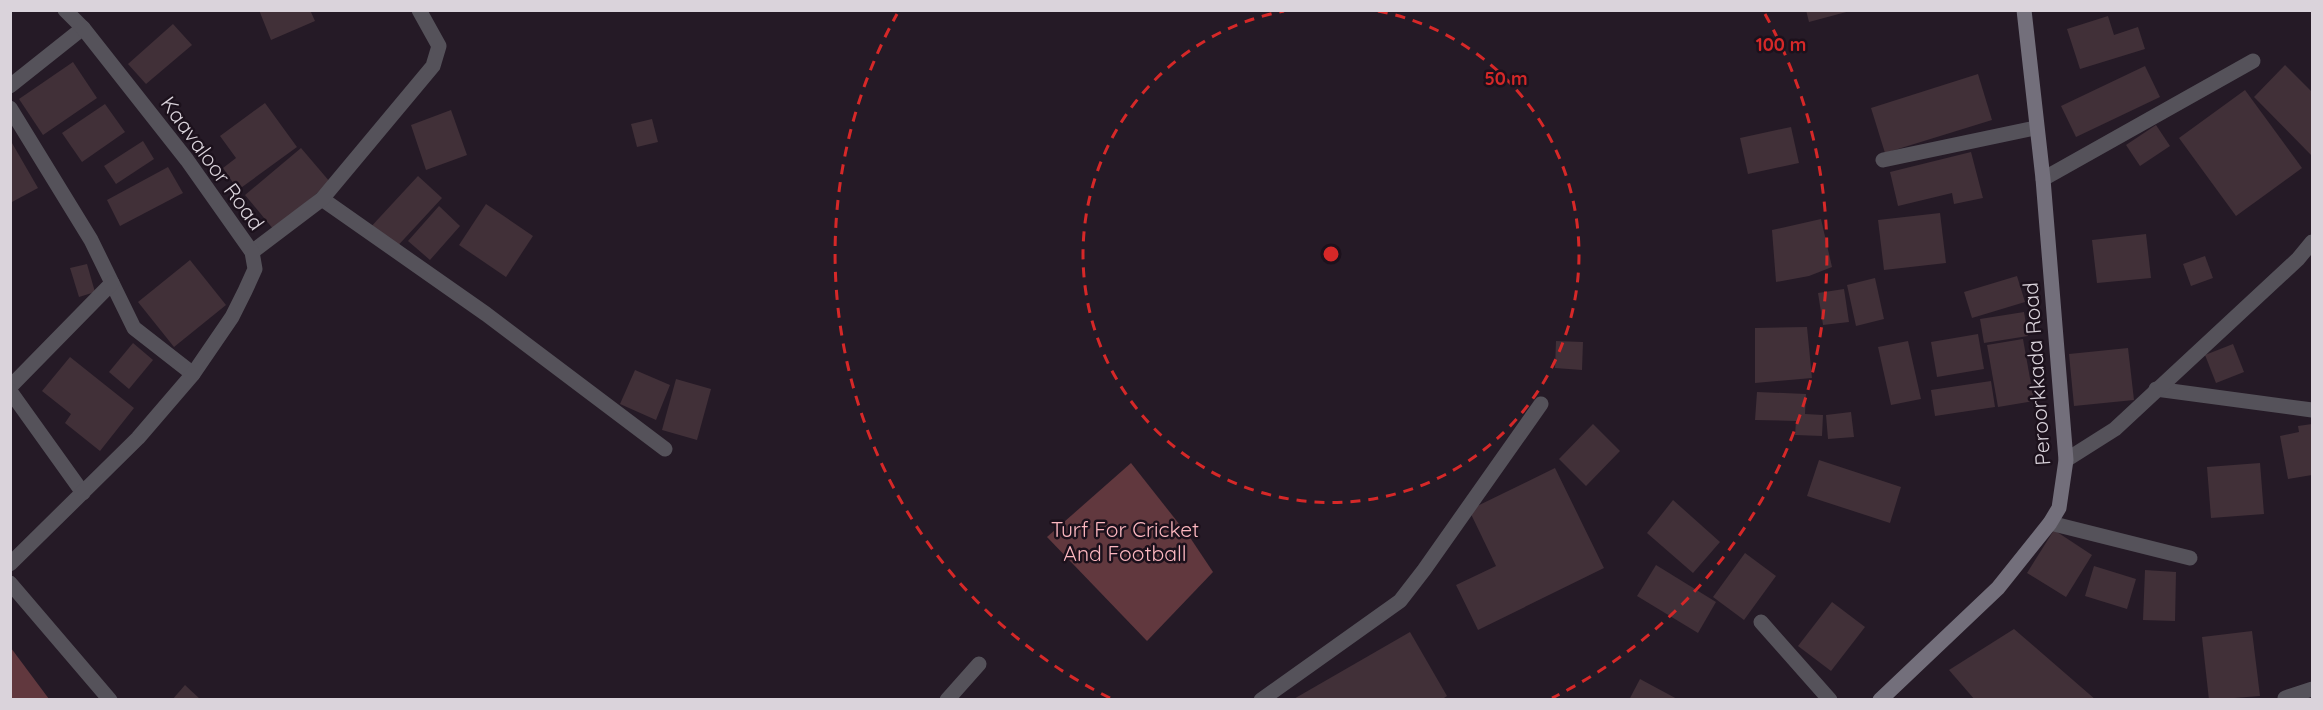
<svg xmlns="http://www.w3.org/2000/svg" width="2323" height="710" font-family="Quicksand,sans-serif">
<style>
.green{fill:#61383e}
.building{fill:#413038}
.lines{fill:none;stroke-linecap:round;stroke-linejoin:round}
.service{stroke:#55525a;stroke-width:15}
.minor{stroke:#55525a;stroke-width:15}
.secondary{stroke:#736f7b;stroke-width:15}
.ring{fill:none;stroke:#d62828;stroke-width:3;stroke-dasharray:10 8}
.labels{text-anchor:middle;dominant-baseline:central;stroke-width:5;stroke-linejoin:round;paint-order:stroke}
.street-label{font-size:21px;fill:#dad3db;stroke:#1c111c}
.park-label{font-size:21px;fill:#feb8c0;stroke:#1c111c}
.centre{fill:#d62828;stroke:#1c111c;stroke-width:3}
.ring-label{font-size:18px;text-anchor:middle;font-weight:bold;fill:#d62828;stroke:#1c111c;stroke-width:5;stroke-linejoin:round;paint-order:stroke}
</style>
<rect width="100%" height="100%" fill="#251a26"/>
<g class="green">
<path d="M1131 463 1191 539 1213 572 1147 641 1047 537Z"/>
<path d="M11 648 49 699H11Z"/>
</g>
<g class="building">
<path d="M259 10H310L315 21 271 40Z"/>
<path d="M1806 10H1850V11L1809 22Z"/>
<path d="M2108 16 2114 35 2138 27 2145 49 2080 69 2067 29Z"/>
<path d="M173 24 192 45 146 84 128 64Z"/>
<path d="M73 62 97 98 43 135 19 99Z"/>
<path d="M2285 65 2312 92V156L2254 97Z"/>
<path d="M2145 66 2160 97 2076 137 2061 106Z"/>
<path d="M1978 74 1992 120 1885 153 1871 108Z"/>
<path d="M2245 90 2302 168 2236 216 2179 138Z"/>
<path d="M265 103 297 147 238 190 223 168 236 158 220 136Z"/>
<path d="M105 104 125 132 82 162 62 133Z"/>
<path d="M451 110 467 155 426 170 411 125Z"/>
<path d="M652 119 658 142 637 147 631 124Z"/>
<path d="M2156 125 2170 146 2140 166 2126 145Z"/>
<path d="M1791 127 1799 163 1748 174 1740 138Z"/>
<path d="M143 141 154 159 116 184 104 166Z"/>
<path d="M12 143 38 188 10 203V144Z"/>
<path d="M301 148 330 182 274 230 245 195Z"/>
<path d="M1971 152 1983 198 1954 204 1952 193 1898 206 1890 172Z"/>
<path d="M168 167 183 193 120 226 107 200Z"/>
<path d="M418 176 442 198 392 252 368 230Z"/>
<path d="M486 204 533 236 506 277 459 245Z"/>
<path d="M439 206 460 226 430 260 408 241Z"/>
<path d="M1940 213 1946 263 1884 270 1878 220Z"/>
<path d="M1821 219 1832 267 1809 276 1776 282 1772 230Z"/>
<path d="M2146 234 2151 278 2097 283 2092 240Z"/>
<path d="M2205 256 2213 278 2191 286 2183 264Z"/>
<path d="M190 260 226 305 174 347 138 302Z"/>
<path d="M87 264 95 292 79 297 70 268Z"/>
<path d="M2017 276 2025 302 1972 318 1964 292Z"/>
<path d="M1875 278 1884 319 1856 326 1847 285Z"/>
<path d="M1844 289 1849 322 1823 325 1818 293Z"/>
<path d="M2024 312 2028 336 1984 343 1980 319Z"/>
<path d="M1807 327 1812 378 1755 383V328Z"/>
<path d="M1978 334 1984 369 1937 377 1931 342Z"/>
<path d="M2023 339 2034 401 1998 407 1987 345Z"/>
<path d="M1556 341 1583 342 1582 370 1555 368Z"/>
<path d="M1908 341 1921 399 1891 405 1878 347Z"/>
<path d="M133 343 153 360 129 389 109 372Z"/>
<path d="M2233 344 2244 372 2216 383 2205 355Z"/>
<path d="M2128 348 2134 400 2074 406 2069 354Z"/>
<path d="M70 357 134 408 100 451 65 423 71 414 42 391Z"/>
<path d="M635 370 670 385 656 420 620 404Z"/>
<path d="M676 379 711 389 697 440 662 430Z"/>
<path d="M1991 381 1995 407 1935 416 1931 390Z"/>
<path d="M1757 392 1806 394 1805 414 1823 415 1822 436 1795 435 1796 421 1755 420Z"/>
<path d="M1851 412 1854 437 1828 439 1826 415Z"/>
<path d="M1593 424 1620 451 1586 486 1559 459Z"/>
<path d="M2312 424V475L2288 479 2280 436 2299 432 2298 426Z"/>
<path d="M1819 460 1901 487 1890 523 1807 496Z"/>
<path d="M2260 463 2264 514 2211 518 2207 467Z"/>
<path d="M1555 468 1604 568 1478 630 1456 585 1496 566 1469 510Z"/>
<path d="M1673 500 1720 542 1693 573 1647 533Z"/>
<path d="M2054 530 2092 555 2066 597 2027 573Z"/>
<path d="M1745 553 1776 576 1744 620 1713 597Z"/>
<path d="M1656 565 1716 602 1698 633 1637 596Z"/>
<path d="M2094 566 2136 579 2127 609 2085 596Z"/>
<path d="M2145 570 2176 572 2175 621 2143 620Z"/>
<path d="M1832 602 1865 627 1831 671 1798 646Z"/>
<path d="M2014 629 2096 700H1975L1949 670Z"/>
<path d="M2252 631 2260 696 2209 700 2202 637Z"/>
<path d="M1410 632 1447 696 1441 700H1292Z"/>
<path d="M1640 679 1679 700H1629Z"/>
<path d="M185 685 201 700H172Z"/>
</g>
<g class="lines">
<g class="service">
<path d="M1883 160 2035 128"/>
<path d="M2043 179 2253 61"/>
</g>
<g class="minor">
<path d="M10 86 83 28"/>
<path d="M10 108 91 240 134 328 193 374"/>
<path d="M322 199 486 314 665 449"/>
<path d="M252 252 322 199 433 66 439 46 419 10"/>
<path d="M10 387 112 283"/>
<path d="M2156 389 2312 410"/>
<path d="M10 391 83 493"/>
<path d="M2066 460 2115 429 2298 259 2312 242"/>
<path d="M2050 523 2190 558"/>
<path d="M10 564 138 438 193 374 232 317 245 291 255 269 252 252 187 160 83 28 65 10"/>
<path d="M10 583 110 700"/>
<path d="M1761 622 1830 700"/>
<path d="M2285 698 2312 689"/>
<path d="M947 700 979 664"/>
<path d="M1261 700 1400 601 1424 570 1541 404"/>
</g>
<path class="secondary" d="M1880 700 1998 588 2050 523 2059 508 2066 460 2043 179 2024 10"/>
</g>
<g class="ring">
<path d="M1378 11A248 248 0 1 1 1284 11"/>
<path d="M1110 698A496 496 0 0 1 897 14M1765 14A496 496 0 0 1 1552 698"/>
</g>
<g class="labels">
<g class="street-label">
<text transform="translate(213 163) rotate(54)">Kaavaloor Road</text>
<text transform="translate(2036 374) rotate(-94)">Peroorkkada Road</text>
</g>
<g class="park-label">
<text x="1125" y="529">Turf For Cricket<tspan x="1125" dy="24">And Football</tspan></text>
</g>
</g>
<circle cx="1331" cy="254" r="9" class="centre"/>
<g class="ring-label">
<text x="1781" y="51">100 m</text>
<text x="1506" y="85">50 m</text>
</g>
<rect width="2323" height="710" fill="none" stroke="#dad3db" stroke-width="24"/>
</svg>
